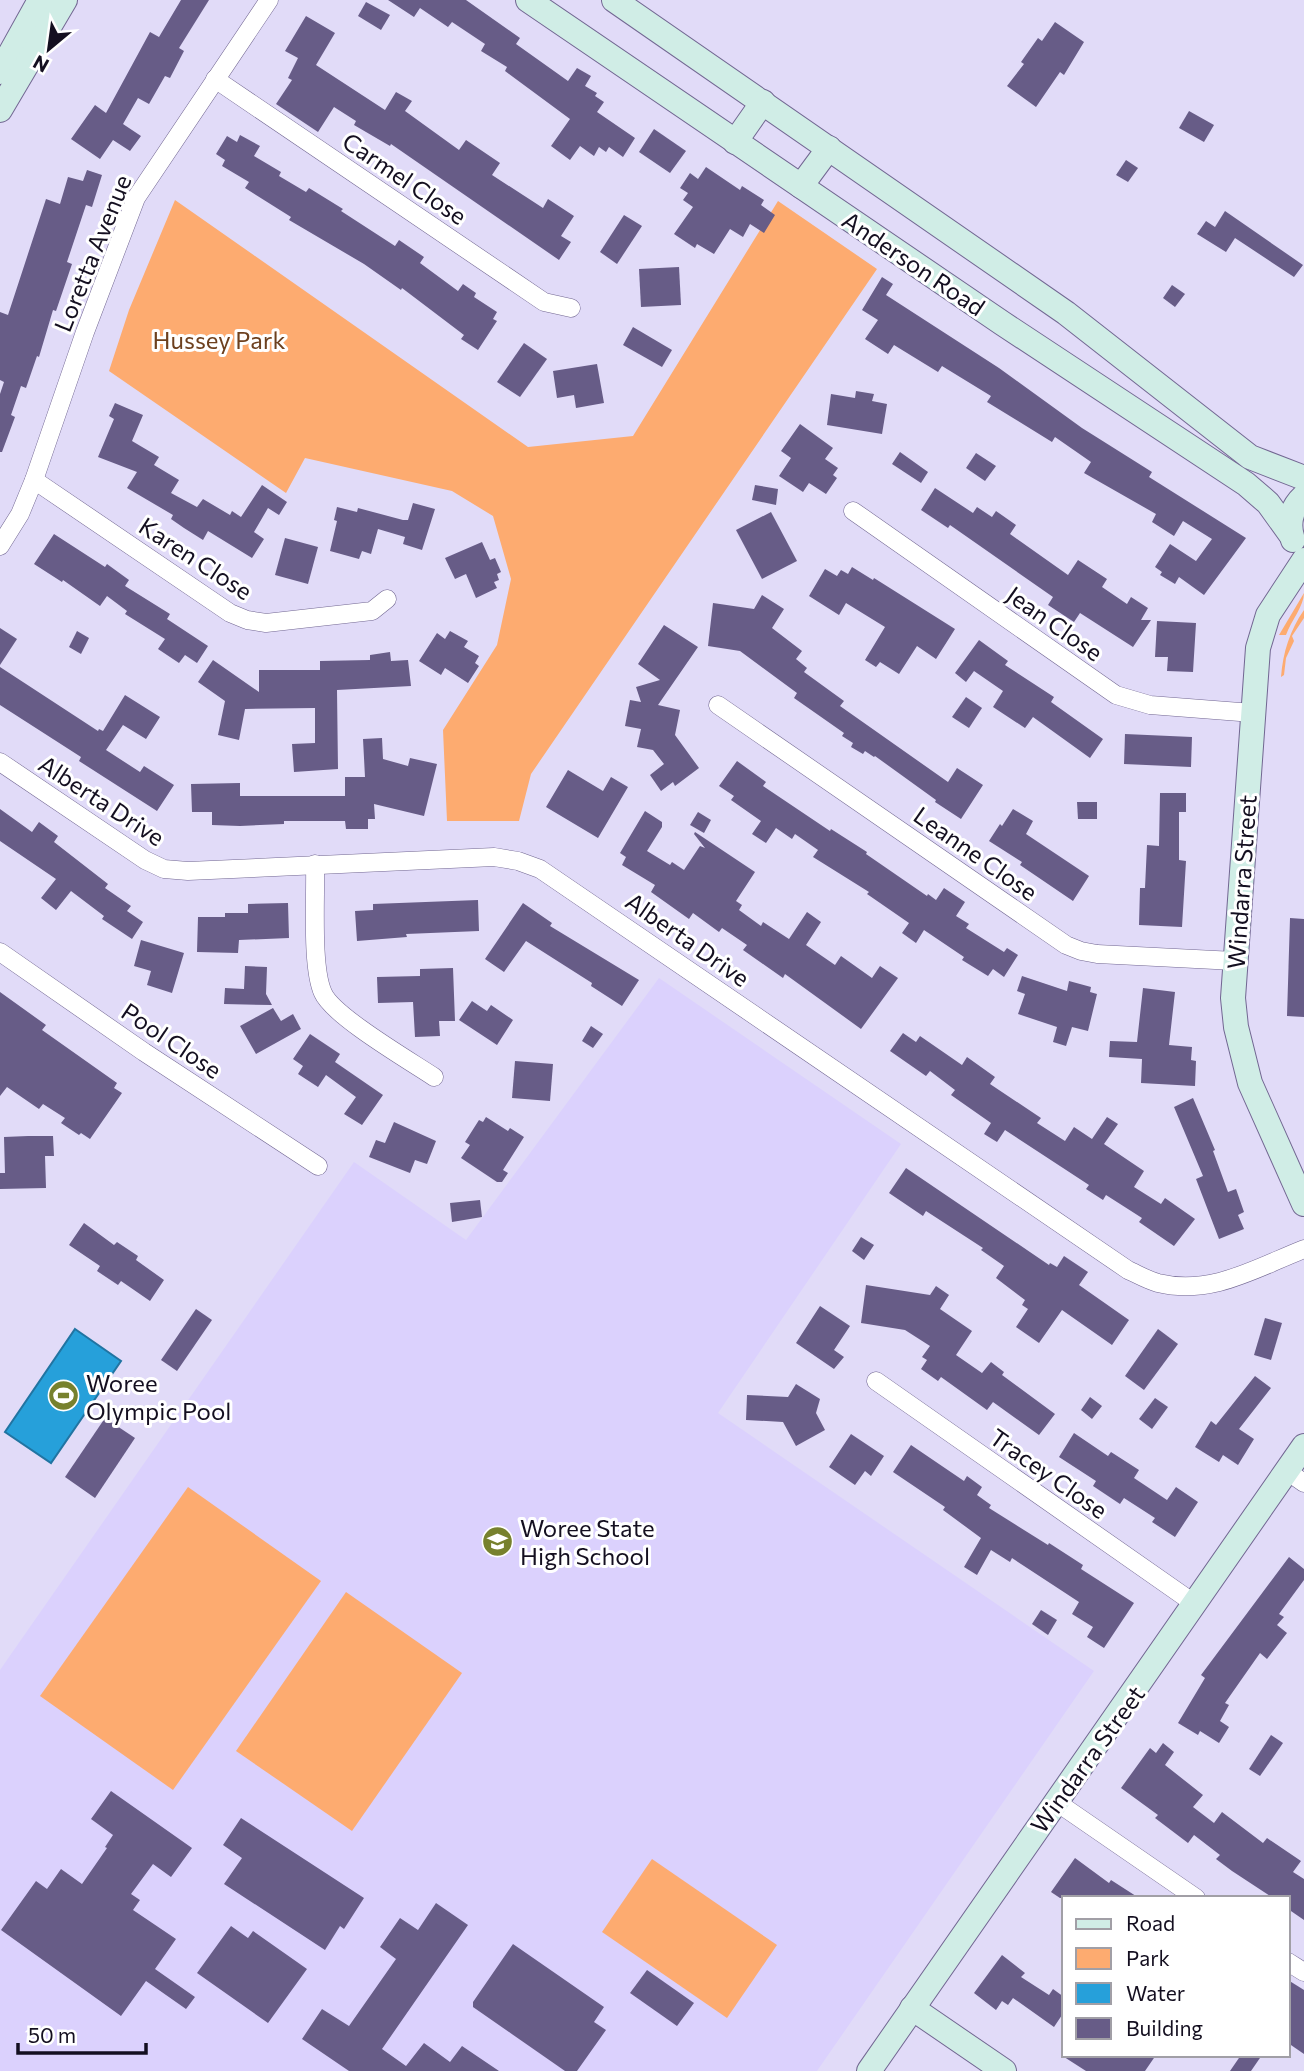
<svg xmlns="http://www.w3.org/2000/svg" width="1304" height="2071" font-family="Commissioner,sans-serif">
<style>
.built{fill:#dbd1fd}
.green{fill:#fdab70}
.water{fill:#26a0da;stroke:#2174a2;stroke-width:2}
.building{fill:#675c87}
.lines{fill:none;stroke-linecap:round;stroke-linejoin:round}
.street-casing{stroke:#726792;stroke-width:19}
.secondary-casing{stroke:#726792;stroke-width:26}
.street{stroke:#fff;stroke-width:18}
.secondary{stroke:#d0ede6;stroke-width:24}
.labels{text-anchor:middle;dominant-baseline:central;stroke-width:6;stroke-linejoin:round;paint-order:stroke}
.street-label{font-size:24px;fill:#140f20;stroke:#fff}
.park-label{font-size:24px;fill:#6d401e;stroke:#fff}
.poi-label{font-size:24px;fill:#140f20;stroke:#fff;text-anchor:start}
</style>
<rect width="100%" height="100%" fill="#e1dbf8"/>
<path class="built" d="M659 978 901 1144 718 1413 1094 1671 817 2071H0V1670L354 1162 466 1240Z"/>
<g class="green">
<path d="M175 200 528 447 633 436 778 201 877 269 531 774 519 821H447L443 730 497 645 511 579 493 516 452 491 305 458 286 493 109 371 129 310Z"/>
<path d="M1304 593C1304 606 1291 621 1286 635H1279Z"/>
<path d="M1304 610V618L1292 636 1294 641 1286 658 1284 675 1281 677C1283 652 1290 630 1304 610Z"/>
<path d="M188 1487 321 1581 173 1790 40 1696Z"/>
<path d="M346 1592 462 1673 352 1831 236 1751Z"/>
<path d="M652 1859 777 1945 727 2018 602 1932Z"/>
</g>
<path class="water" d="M75 1329 121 1361 51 1463 5 1432Z"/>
<g class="building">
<path d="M181 0H209L179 48 184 51 170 78 165 76 149 104 138 98 123 124 141 136 130 151 113 140 100 159 71 139 95 105 106 113 150 32 159 37Z"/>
<path d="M388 0H466L520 38 516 44 568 81 577 68 591 76 585 86 597 93 595 96 604 102 597 112 635 138 623 157 609 147 606 152 599 147 594 156 580 146 570 160 551 146 570 119 505 71 507 67 481 51 485 44 452 22 448 27 420 8 414 17Z"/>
<path d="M366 2 390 15 381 30 358 16Z"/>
<path d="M306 16 335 33 316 65 385 110 396 92 412 101 405 111 459 150 466 140 500 163 492 175 543 208 548 199 574 216 561 236 571 242 559 260 391 144 390 146 354 125 356 121 334 107 318 132 276 104 292 80 288 78 298 58 285 51Z"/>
<path d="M1055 22 1084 42 1064 75 1060 72 1036 107 1007 86 1024 64 1021 62 1038 38 1042 41Z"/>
<path d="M1189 111 1214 125 1204 142 1179 128Z"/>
<path d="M654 129 686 151 670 173 639 152Z"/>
<path d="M240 135 260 146 254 156 281 172 279 176 306 192 309 188 343 209 341 211 395 246 399 240 424 257 420 263 458 291 463 284 476 293 474 297 497 312 493 319 497 321 478 350 461 339 464 335 402 288 401 290 364 264 289 220 291 217 245 188 249 182 222 166 225 160 216 154 227 136 237 142Z"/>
<path d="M1126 160 1138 168 1128 182 1116 175Z"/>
<path d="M706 167 740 190 742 186 764 200 761 205 775 215 764 233 750 224 743 237 730 229 714 254 697 244 695 248 674 234 693 207 683 200 688 193 680 188 690 173 698 179Z"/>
<path d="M87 170 102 175 92 207 86 205 67 262 72 264 56 311 53 310 39 357 37 356 26 388 21 386 11 415 15 417 2 452H0V394L4 382 0 380V312L8 315 46 199 60 204 68 177 83 181Z"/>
<path d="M1225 211 1303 265 1294 277 1235 238 1226 252 1197 234 1206 221 1215 227Z"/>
<path d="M624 215 642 226 617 264 600 252Z"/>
<path d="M679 267 681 305 641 307 639 269Z"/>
<path d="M882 277 893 284 886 295 999 368 1082 428 1152 472 1149 477 1246 538 1204 595 1179 577 1175 584 1160 575 1162 572 1155 567 1170 544 1196 561 1212 539 1183 521 1174 536 1152 522 1156 514 1084 473 1091 462 1055 437 1052 442 987 402 991 396 942 366 938 372 894 345 888 354 865 339 878 320 862 310Z"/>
<path d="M1172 285 1185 294 1175 307 1163 298Z"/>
<path d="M633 327 672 350 662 367 623 345Z"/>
<path d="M524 343 547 359 520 397 497 382Z"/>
<path d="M597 364 604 403 576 408 574 395 557 398 553 371Z"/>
<path d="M856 391 874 394 872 401 887 404 882 434 827 425 831 394 855 398Z"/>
<path d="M115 403 143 415 132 441 159 457 154 465 179 480 171 493 197 507 203 499 230 515 232 511 241 517 262 485 287 502 279 515 268 508 254 532 264 539 252 558 208 531 203 540 184 528 171 519 173 515 127 488 137 472 98 457 114 419 109 416Z"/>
<path d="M800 424 833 448 825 459 838 468 833 475 837 478 826 494 809 483 803 492 779 476 791 458 781 451Z"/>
<path d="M900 452 928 472 921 483 892 464Z"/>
<path d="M976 453 996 466 985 481 966 468Z"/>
<path d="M755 485 778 489 776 505 752 500Z"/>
<path d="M935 488 973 513 977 507 992 517 996 511 1016 525 1010 534 1068 575 1078 560 1107 579 1102 587 1127 604 1131 597 1148 608 1141 620H1151L1133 647 1080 613 1074 622 1048 605 1053 597 950 525 948 528 921 510Z"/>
<path d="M413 503 435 509 422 550 403 544 405 537 378 529 371 554 362 551 359 559 330 551 337 521 334 520 337 507 357 512 358 508 403 520H408Z"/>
<path d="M771 512 797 561 762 579 736 530Z"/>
<path d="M54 534 105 567 107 564 129 580 125 586 170 614 167 619 208 646 197 663 185 655 179 663 158 649 165 639 125 614 127 611 107 596 100 606 63 580 62 582 34 564Z"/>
<path d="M285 538 318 547 308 584 275 575Z"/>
<path d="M482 542 490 560 495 558 501 572 497 574 499 580 494 582 497 588 476 598 466 574 455 579 445 558Z"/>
<path d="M852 567 873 580 874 578 955 629 936 659 917 646 899 674 880 662 876 667 865 660 885 627 846 603 839 615 809 596 825 569 837 576 841 570 848 574Z"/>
<path d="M762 595 784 609 772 628 802 651 796 659 807 668 804 672 844 701 840 706 948 782 957 768 983 785 961 819 935 802 936 800 875 756 874 757 865 751 863 754 851 747 853 743 842 736 844 733 794 698 797 693 740 651 708 646 713 603 754 609Z"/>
<path d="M1157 621 1196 623 1193 672 1167 671 1168 657H1155Z"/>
<path d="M664 625 698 647 658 705 680 710 675 735 699 768 675 786 673 782 661 791 650 775 664 764 653 750 637 747 641 729 625 726 630 700 641 702 636 687 660 680 638 664Z"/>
<path d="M0 628 17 639 0 665Z"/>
<path d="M77 631 89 638 81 654 69 647Z"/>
<path d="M450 631 468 641 464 647 479 656 475 663 479 666 468 683 445 668 441 675 419 661 437 633 445 639Z"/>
<path d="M979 640 1008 661 1005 665 1054 697 1051 702 1103 739 1090 758 1033 717 1025 728 993 707 1003 691 974 671 966 682 955 673Z"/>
<path d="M390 652 391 661 408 660 411 686 337 690 338 769 294 772 292 744 315 743V708L245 709 239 740 218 735 225 701 198 682 213 660 259 692V670H320V661L370 660V655Z"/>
<path d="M0 667 98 731 99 729 103 731 125 695 160 717 146 739 123 725 106 750 140 772 144 766 174 785 157 811 79 761 81 757 0 705Z"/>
<path d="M966 697 982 708 969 728 952 717Z"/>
<path d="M1125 734 1192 737 1191 767 1124 764Z"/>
<path d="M382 738 383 759 408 766 410 758 437 764 424 816 374 804 375 819H368V829H346L345 821H284V824L240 826 212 825V812H192L191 784 240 783V796H345V777H365L363 739Z"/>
<path d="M737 761 766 782 763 786 830 831 831 829 867 852 866 854 927 896 928 894 936 900 944 888 965 902 956 916 969 924 966 928 1004 952 1007 948 1018 955 1004 977 993 969 988 976 962 960 964 957 924 930 916 943 902 933 909 923 867 894 869 892 813 857 818 850 795 834 792 839 776 828 766 843 752 834 761 821 731 800 734 796 719 786Z"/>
<path d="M568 770 603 791 611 777 628 787 598 838 546 807Z"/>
<path d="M1160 793H1186V812H1179V860L1186 861 1182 927 1139 925 1140 888H1145L1147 845 1159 846Z"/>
<path d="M1077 802H1097V819H1078Z"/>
<path d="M0 809 32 832 39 822 58 836 54 842 108 884 105 888 131 906 127 911 143 922 132 939 102 919 104 916 71 891 56 910 41 898 56 879 0 841Z"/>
<path d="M1013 809 1033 821 1026 834 1089 876 1073 901 1020 865 1022 862 989 841 1000 824 1002 826Z"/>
<path d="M645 811 662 822V827L647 851 670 865 672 862 684 870 700 846 705 848 694 834 695 832 755 872 736 901 742 905 739 910 761 926 763 922 789 939 807 912 821 922 806 945 835 965 841 956 872 978 880 966 898 978 861 1029 785 974 783 978 743 950 747 945 722 928 719 932 693 913 689 919 651 892 655 885 622 865 626 857 620 853Z"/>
<path d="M698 812 711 820 704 833 690 825Z"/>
<path d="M478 900 479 931 406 934 407 937 357 941 355 911 373 910V904Z"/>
<path d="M288 903 289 938 239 940 238 953 197 952 198 917H225V913H248V904Z"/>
<path d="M523 903 552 923 550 926 639 980 622 1006 591 986 592 983 526 941 504 972 485 959Z"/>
<path d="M1290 918 1304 919V1017L1287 1016Z"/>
<path d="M141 940 184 953 172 993 147 985 151 971 134 966Z"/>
<path d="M245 966 267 967 266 994 272 1005 224 1004 225 988 244 989Z"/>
<path d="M453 968 455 1021H439L440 1036 415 1037 413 1002 378 1003 377 977 420 976V969Z"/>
<path d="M1022 976 1067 991 1069 981 1091 987 1090 992 1097 994 1088 1031 1072 1027 1066 1046 1053 1042 1057 1027 1018 1014 1025 994 1017 991Z"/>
<path d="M1143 988 1175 992 1169 1045 1192 1047 1191 1060 1196 1061 1195 1086 1141 1083 1142 1059 1109 1057 1110 1041 1137 1042Z"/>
<path d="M0 992 46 1025 42 1030 117 1083 114 1088 122 1093 90 1139 81 1133 79 1135 61 1123 65 1118 43 1104 39 1109 7 1087 0 1096Z"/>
<path d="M472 1001 487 1011 491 1005 513 1020 497 1045 459 1020Z"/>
<path d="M273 1008 281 1021 293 1014 301 1029 256 1054 240 1026Z"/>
<path d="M591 1026 603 1034 593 1048 582 1041Z"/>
<path d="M903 1033 916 1042 920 1036 962 1065 967 1057 995 1077 990 1084 1041 1118 1037 1123 1065 1141 1074 1127 1092 1139 1107 1117 1118 1124 1104 1144 1144 1171 1134 1187 1161 1204 1165 1198 1195 1219 1174 1246 1139 1222 1142 1218 1106 1195 1103 1200 1086 1189 1089 1185 1005 1130 997 1142 984 1134 991 1123 951 1095 955 1090 930 1071 926 1076 890 1051Z"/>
<path d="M310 1034 340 1054 335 1062 383 1095 362 1125 344 1114 356 1097 326 1075 318 1087 298 1074 303 1066 293 1059Z"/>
<path d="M515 1061 553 1064 550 1101 512 1098Z"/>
<path d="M1193 1098 1215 1150 1213 1151 1228 1192 1236 1189 1244 1212 1238 1215 1244 1229 1219 1239 1196 1179 1203 1176 1174 1107Z"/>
<path d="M486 1117 508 1131 510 1128 524 1137 503 1170 508 1173 502 1182H497L461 1158 470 1145 465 1142 479 1120 483 1122Z"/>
<path d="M394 1122 436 1141 427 1164 415 1160 410 1173 369 1157 376 1140 385 1143Z"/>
<path d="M28 1136H53L54 1156H45L46 1188 0 1189V1173H5L4 1137Z"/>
<path d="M906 1168 1049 1265 1050 1263 1057 1267 1064 1256 1088 1272 1079 1285 1129 1320 1112 1345 1062 1310 1039 1343 1016 1327 1028 1309 1022 1305 1025 1300 996 1278 1004 1266 981 1250 983 1248 926 1211 923 1216 889 1193Z"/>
<path d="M480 1200 482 1217 452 1222 450 1203Z"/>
<path d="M84 1223 114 1245 117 1242 138 1256 136 1260 164 1280 150 1301 121 1281 118 1285 97 1271 100 1266 69 1245Z"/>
<path d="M861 1237 874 1245 864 1260 852 1251Z"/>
<path d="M866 1285 930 1295 936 1286 949 1295 940 1309 972 1331 956 1355 982 1373 991 1362 1004 1372 1002 1375 1055 1414 1039 1435 993 1402 987 1410 941 1377 938 1381 921 1369 927 1360 922 1357 930 1346 905 1330 861 1323Z"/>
<path d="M820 1306 850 1326 834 1350 844 1357 834 1369 796 1343Z"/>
<path d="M196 1309 212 1320 177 1371 161 1360Z"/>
<path d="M1265 1318 1282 1323 1271 1360 1254 1355Z"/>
<path d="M1158 1329 1178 1344 1144 1390 1125 1376Z"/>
<path d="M1255 1376 1271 1388 1239 1429 1254 1439 1238 1465 1223 1455 1219 1462 1195 1447 1211 1421 1216 1425Z"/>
<path d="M796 1384 820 1399 816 1413 825 1430 796 1446 783 1422 746 1420 747 1395 788 1397Z"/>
<path d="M1090 1397 1102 1406 1092 1419 1081 1410Z"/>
<path d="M1155 1398 1168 1407 1152 1429 1139 1419Z"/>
<path d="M105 1418 135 1438 95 1498 65 1477Z"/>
<path d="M1074 1433 1108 1456 1111 1452 1139 1470 1134 1478 1167 1500 1176 1487 1198 1502 1175 1537 1152 1522 1155 1518 1124 1498 1120 1504 1093 1486 1096 1481 1059 1457Z"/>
<path d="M851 1434 884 1456 871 1476 865 1471 855 1485 829 1467Z"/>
<path d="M911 1445 964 1481 967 1476 982 1487 977 1495 991 1505 989 1508 1048 1545 1049 1543 1083 1565 1081 1569 1134 1603 1104 1648 1087 1637 1093 1627 1072 1614 1079 1602 1012 1558 1010 1562 991 1550 977 1575 964 1567 981 1538 943 1510 945 1507 893 1472Z"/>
<path d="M1289 1557 1304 1569V1580L1279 1614 1284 1617 1277 1625 1287 1633 1267 1659 1260 1653 1225 1703 1229 1705 1220 1721 1229 1727 1219 1743 1200 1731 1198 1735 1178 1723 1205 1678 1201 1675Z"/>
<path d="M1041 1610 1057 1620 1048 1635 1032 1624Z"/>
<path d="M1271 1735 1283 1743 1260 1776 1249 1769Z"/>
<path d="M1163 1743 1174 1752 1165 1765 1203 1795 1193 1807 1214 1823 1222 1812 1263 1843 1267 1838 1301 1861 1293 1872 1304 1879V1920L1288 1909V1898H1273L1232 1871 1216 1859 1220 1855 1194 1835 1188 1843 1155 1818 1158 1815 1121 1788 1150 1748 1156 1753Z"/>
<path d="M111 1791 192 1848 171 1877 153 1864 131 1894 140 1900 133 1910 176 1939 155 1969 195 1997 186 2009 146 1981 121 2016 1 1930 36 1881 47 1889 61 1869 82 1884 107 1848 105 1847 113 1835 91 1819Z"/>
<path d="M241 1818 364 1898 344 1929 340 1926 325 1950 224 1884 242 1858 223 1845Z"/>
<path d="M1075 1858 1109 1883 1111 1880 1139 1898H1060L1051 1892Z"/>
<path d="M436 1903 468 1925 382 2049 406 2066 424 2043 450 2062 462 2046 499 2071H349L302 2039 322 2009 349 2026 396 1959 380 1947 400 1918 418 1930Z"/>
<path d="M231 1926 248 1938 253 1931 307 1969 268 2023 197 1973Z"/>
<path d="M513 1944 604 2007 594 2022 606 2030 577 2071H565L473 2007V2002Z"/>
<path d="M1002 1955 1025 1973 1021 1977 1049 1995 1053 1989 1064 1997V2012L1054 2027 1013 1998 1008 2005 1002 2001 996 2010 974 1993Z"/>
<path d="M647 1970 694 2003 677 2026 630 1993Z"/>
<path d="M1288 1980 1304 1990V2054L1288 2043Z"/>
<path d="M1061 2055H1156L1145 2071H1086Z"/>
<path d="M1241 2055H1262L1251 2071H1230Z"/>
</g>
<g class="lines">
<defs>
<g id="street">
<path d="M215 79 544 302 571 308"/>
<path d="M34 480 230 613 247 620 266 623 372 611 387 599"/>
<path d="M853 511 1116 695 1150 705 1253 713"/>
<path d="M0 546 20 514 34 480 85 332 136 198 269 0"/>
<path d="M718 705 1066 945 1081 951 1097 954 1235 961"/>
<path d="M0 762 145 860 164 869 188 871 494 857 518 861 540 869 1128 1270C1137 1274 1147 1280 1158 1283 1211 1296 1256 1268 1304 1249"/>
<path d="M315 864C316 896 311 967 323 993 333 1016 410 1061 434 1077"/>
<path d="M0 952 144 1052 318 1166"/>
<path d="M876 1381 1195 1604"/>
<path d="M1287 1471 1304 1483"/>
<path d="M1055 1801 1196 1898"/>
<path d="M1288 1962 1304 1972"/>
</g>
<g id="secondary">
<path d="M528 0 1002 323 1246 484 1268 503 1291 535"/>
<path d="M614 0 1066 313 1250 457 1304 478"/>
<path d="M0 72 40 0"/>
<path d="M0 110 65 0"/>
<path d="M735 142 763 102"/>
<path d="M801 186 829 148"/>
<path d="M1293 540C1287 523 1291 508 1304 496"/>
<path d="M1304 560 1268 615 1258 648 1233 998 1236 1027 1250 1083 1304 1204"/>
<path d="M912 2008 1004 2071"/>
<path d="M869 2071 1304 1446"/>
</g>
</defs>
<use href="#street" class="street-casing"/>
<use href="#secondary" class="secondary-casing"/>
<use href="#street" class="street"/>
<use href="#secondary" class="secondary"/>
</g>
<defs>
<symbol id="stadium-disc" viewBox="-11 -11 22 22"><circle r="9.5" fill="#77812e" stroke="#fff"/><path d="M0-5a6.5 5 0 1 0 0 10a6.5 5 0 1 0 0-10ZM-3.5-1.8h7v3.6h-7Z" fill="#fff"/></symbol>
<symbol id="school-disc" viewBox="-11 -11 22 22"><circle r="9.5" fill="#77812e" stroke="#fff"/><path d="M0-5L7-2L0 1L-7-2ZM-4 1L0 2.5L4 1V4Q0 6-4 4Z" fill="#fff"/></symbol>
</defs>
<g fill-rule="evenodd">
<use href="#stadium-disc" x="46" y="1378" width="35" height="35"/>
<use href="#school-disc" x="480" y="1524" width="35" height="35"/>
</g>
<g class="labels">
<g class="street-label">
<text transform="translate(405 178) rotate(34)">Carmel Close</text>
<text transform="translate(92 253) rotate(-68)">Loretta Avenue</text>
<text transform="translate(914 263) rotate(34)">Anderson Road</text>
<text transform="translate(196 558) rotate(33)">Karen Close</text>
<text transform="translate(1055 623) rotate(35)">Jean Close</text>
<text transform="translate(102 800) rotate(33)">Alberta Drive</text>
<text transform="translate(976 853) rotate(35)">Leanne Close</text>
<text transform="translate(1241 882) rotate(-86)">Windarra Street</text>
<text transform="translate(688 939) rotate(35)">Alberta Drive</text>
<text transform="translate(172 1040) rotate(34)">Pool Close</text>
<text transform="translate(1049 1473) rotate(35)">Tracey Close</text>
<text transform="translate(1087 1759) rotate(-54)">Windarra Street</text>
</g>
<g class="park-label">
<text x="219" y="339">Hussey Park</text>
</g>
<g class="poi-label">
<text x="86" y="1382">Woree<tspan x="86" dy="28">Olympic Pool</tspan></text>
<text x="520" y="1527">Woree State<tspan x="520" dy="28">High School</tspan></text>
</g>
</g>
<rect x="1062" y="1896" width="228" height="161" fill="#ffffff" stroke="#a19fa6" stroke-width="2"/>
<rect x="1076" y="1919" width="35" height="10" fill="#d0ede6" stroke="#a19fa6" stroke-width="2"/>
<text x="1126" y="1931" font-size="21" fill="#140f20">Road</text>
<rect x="1076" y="1948" width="35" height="21" fill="#fdab70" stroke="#a19fa6" stroke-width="2"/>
<text x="1126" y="1966" font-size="21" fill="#140f20">Park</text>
<rect x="1076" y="1983" width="35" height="21" fill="#26a0da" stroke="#a19fa6" stroke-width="2"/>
<text x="1126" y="2001" font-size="21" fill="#140f20">Water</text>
<rect x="1076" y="2018" width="35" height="21" fill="#675c87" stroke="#a19fa6" stroke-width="2"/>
<text x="1126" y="2036" font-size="21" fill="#140f20">Building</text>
<g transform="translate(49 49) rotate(209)" stroke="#ffffff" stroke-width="5" paint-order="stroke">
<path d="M0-5L12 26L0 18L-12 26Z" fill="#140f20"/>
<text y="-10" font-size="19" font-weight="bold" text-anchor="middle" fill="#140f20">N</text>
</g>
<path d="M18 2043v10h128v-10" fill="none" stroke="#140f20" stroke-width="3.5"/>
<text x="28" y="2043" font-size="21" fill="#140f20" stroke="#ffffff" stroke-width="5" paint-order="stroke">50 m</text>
</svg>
